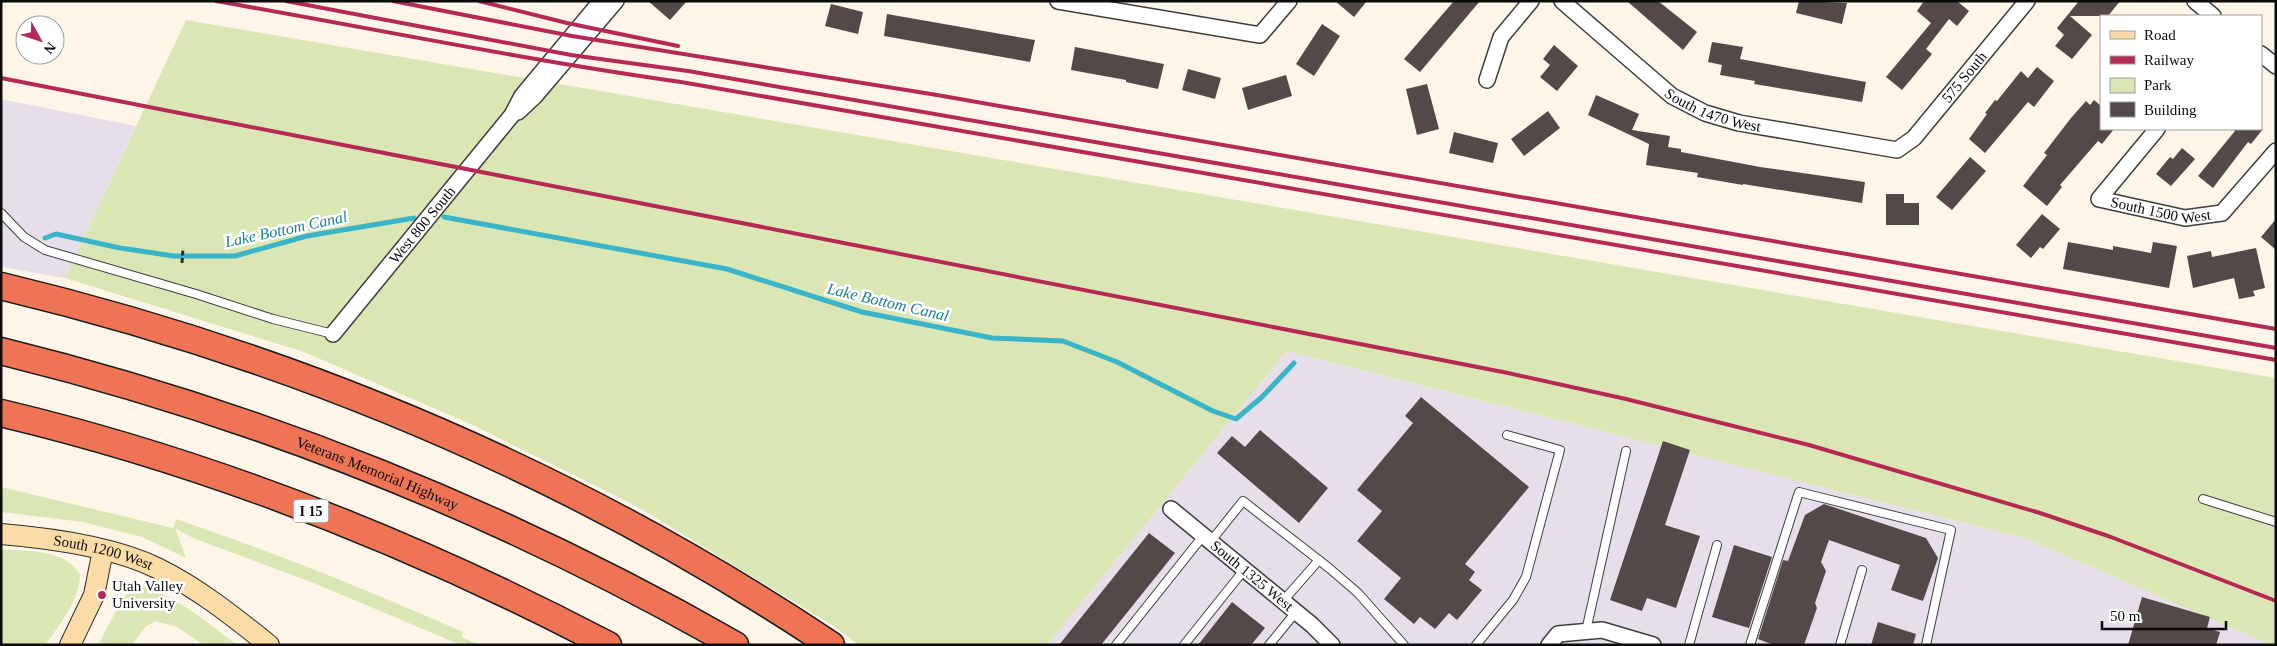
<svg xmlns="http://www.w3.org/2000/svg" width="2277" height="646" font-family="'Times New Roman',serif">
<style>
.industrial{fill:#e6dfea}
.green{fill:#dbe6b5}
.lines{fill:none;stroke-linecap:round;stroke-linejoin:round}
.stream{stroke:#3ab4c8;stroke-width:5}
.building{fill:#534948}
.lane-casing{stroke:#3e3e3e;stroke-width:10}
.street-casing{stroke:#3e3e3e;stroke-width:18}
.secondary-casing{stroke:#2d2d2d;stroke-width:22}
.highway-casing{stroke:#1c1c1c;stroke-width:29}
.path{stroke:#2d2d2d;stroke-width:3;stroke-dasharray:5 2.5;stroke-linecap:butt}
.lane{stroke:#fff;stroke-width:8}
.street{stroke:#fff;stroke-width:15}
.secondary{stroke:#fcdca6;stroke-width:20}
.highway{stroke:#ef7456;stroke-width:26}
.rail{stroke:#b52954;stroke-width:4}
.poi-dot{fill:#b52954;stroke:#fff;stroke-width:2}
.labels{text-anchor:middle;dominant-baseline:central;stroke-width:5;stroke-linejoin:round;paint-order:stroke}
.shield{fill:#fff;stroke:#545454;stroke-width:1}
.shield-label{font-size:14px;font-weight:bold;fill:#0b0b0b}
.street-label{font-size:15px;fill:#0b0b0b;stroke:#fff}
.poi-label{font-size:15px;fill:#0b0b0b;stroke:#fff;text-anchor:start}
.water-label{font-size:16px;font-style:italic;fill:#1a8197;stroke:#fff}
</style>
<rect width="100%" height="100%" fill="#fef5e9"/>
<g class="industrial">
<path d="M1 99 136 126 65 278 1 267Z"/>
<path d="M1287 351 2027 539 2271 645H1047Z"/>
</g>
<g class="green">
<path d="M186 20 2276 378V645H2271L2027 539 1287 351 1047 645H859L832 625 634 505 477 427 304 352 65 278Z"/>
<path d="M1 487 173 528 176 519C273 552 369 590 463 632L462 637 479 645H461L316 584 193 538 175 528 186 558 142 537 83 522 1 512Z"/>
<path d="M1 549C28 552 63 548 80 574 80 600 60 624 45 645H1Z"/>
<path d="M142 586C174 595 210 624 237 645H204L177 627 156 621 146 626 132 645H98L124 596Z"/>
</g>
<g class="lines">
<g class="stream">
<path d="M444 217 727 269 862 312 992 338 1063 341 1117 362 1213 411 1236 419 1262 397 1294 363"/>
<path d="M45 238 56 234 120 248 174 256H235L307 236 414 218"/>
</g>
</g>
<g class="building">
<path d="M648 1H687L670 20Z"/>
<path d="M1335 1H1367L1354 17Z"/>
<path d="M1454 1H1480L1420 72 1404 59Z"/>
<path d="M1627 1H1658L1697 32 1683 50Z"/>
<path d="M1799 1 1847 3 1842 24 1796 13Z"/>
<path d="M1924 1H1957L1969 11 1957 26 1949 19 1926 49 1932 54 1902 90 1886 77 1931 23 1917 11Z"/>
<path d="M2079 1H2120L2108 16H2070L2092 35 2072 59 2055 46 2064 35 2057 28Z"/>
<path d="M831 4 863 12 858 34 825 26Z"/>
<path d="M887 14 1035 40 1030 62 884 36Z"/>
<path d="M1322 24 1340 36 1314 76 1296 64Z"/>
<path d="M1712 42 1743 47 1740 59 1866 82 1862 102 1754 84 1755 81 1720 75 1722 65 1708 62Z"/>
<path d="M1554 45 1578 66 1557 91 1540 77 1550 65 1543 59Z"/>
<path d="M1075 47 1164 64 1158 89 1126 82V80L1071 70Z"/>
<path d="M2037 67 2054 81 2034 107 2028 102 1985 153 1969 139 1987 114 1985 113 1995 100 1997 101 2021 71 2028 78Z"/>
<path d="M1188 69 1221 78 1215 99 1182 90Z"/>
<path d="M1286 75 1292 96 1248 110 1242 88Z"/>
<path d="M1427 84 1439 129 1417 135 1406 89Z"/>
<path d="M1596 95 1639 114 1632 130 1670 136 1668 147 1681 149V152L1760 167 1865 182 1862 203 1743 184V185L1697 177 1698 173 1646 165 1649 144 1588 115Z"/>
<path d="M2094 100 2101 106V129H2114L2102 144 2098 141 2060 185 2062 187 2047 206 2023 186 2047 155 2044 153 2071 118 2086 101 2090 105Z"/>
<path d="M1548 111 1560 128 1524 156 1511 139Z"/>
<path d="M2232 129H2263L2251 144 2248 142 2213 188 2198 176 2235 131Z"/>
<path d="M1454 132 1498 143 1493 163 1449 153Z"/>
<path d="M2182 148 2195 159 2171 186 2156 174 2170 157 2173 159Z"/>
<path d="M1970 157 1986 171 1952 210 1936 197Z"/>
<path d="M1886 194H1904V203H1919V225H1886Z"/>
<path d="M2042 214 2060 229 2043 249 2040 247 2031 258 2016 245Z"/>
<path d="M2276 219V250L2261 237Z"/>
<path d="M2068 242 2113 250V246L2151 253 2153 242 2177 246 2169 288 2063 269Z"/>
<path d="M2256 248 2265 288 2253 291 2255 296 2239 299 2234 278 2193 288 2187 256 2211 251 2212 257Z"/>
<path d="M1421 397 1529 487 1465 564 1475 572 1469 580 1482 590 1457 620 1449 613 1435 629 1420 617 1414 624 1384 599 1401 578 1357 541 1382 511 1357 490 1413 423 1405 416Z"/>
<path d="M1260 430 1328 488 1299 523 1217 453 1232 436 1245 447Z"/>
<path d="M1663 441 1690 450 1665 525 1700 536 1676 608 1647 598 1642 611 1610 600Z"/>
<path d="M1824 504 1926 538 1938 558 1923 601 1891 590 1900 565 1829 540 1821 562 1826 571 1815 603 1817 608 1804 645H1774L1758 639 1783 560 1788 561 1805 515Z"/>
<path d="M1149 533 1175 553 1101 645H1059Z"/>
<path d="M1734 545 1772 557 1749 628 1712 617Z"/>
<path d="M2142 597 2210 617 2207 628 2220 632 2216 645H2128Z"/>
<path d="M1232 602 1265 628 1251 645H1198Z"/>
<path d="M1878 622 1916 634 1913 645H1871Z"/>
</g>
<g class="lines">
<defs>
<g id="lane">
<path d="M1 213 24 237 45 250 196 294 273 319 333 334"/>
<path d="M2203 499 2276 522"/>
<path d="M1211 541 1243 501 1329 568 1358 593 1404 645"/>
<path d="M1283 601 1319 560"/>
<path d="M1586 631 1626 451"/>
<path d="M1116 645 1203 536"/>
<path d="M1184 645 1244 570"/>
<path d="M1269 645 1296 612"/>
<path d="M1476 645 1513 600 1526 577 1560 450 1507 435"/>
<path d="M1689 645 1717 545"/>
<path d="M1750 645 1799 492 1951 530 1926 645"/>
<path d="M1840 645 1862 570"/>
</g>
<g id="street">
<path d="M1058 1 1260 35 1289 1"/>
<path id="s1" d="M1562 1 1672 96 1705 113 1739 123 1897 150 1914 138 2027 1"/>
<path d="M2195 1 2213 16"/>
<path d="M2261 54 2276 66"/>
<path d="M1487 80 1501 37 1531 1"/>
<path d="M518 112 535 96 616 1"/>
<path id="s2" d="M2157 129 2099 199 2185 218 2222 213 2276 151"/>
<path id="s3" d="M333 334 512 115 522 96 601 1"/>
<path id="s4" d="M1171 509 1312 625 1332 645"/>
<path d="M1549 645 1558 634 1602 630 1653 645"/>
</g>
<g id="secondary">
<path id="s5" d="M1 534C49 538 114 547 157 568 198 588 234 617 269 645"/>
<path d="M70 645 94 595 103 550"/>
</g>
<g id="highway">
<path d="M1 286C297 357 578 476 831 645"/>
<path id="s6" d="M1 351C257 414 506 514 735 645"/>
<path d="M1 413C211 463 417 545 608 645"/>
</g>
</defs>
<use href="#lane" class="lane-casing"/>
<use href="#street" class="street-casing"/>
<use href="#secondary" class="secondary-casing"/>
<use href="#highway" class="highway-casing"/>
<path class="path" d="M182 263 183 248"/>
<use href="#lane" class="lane"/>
<use href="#street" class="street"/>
<use href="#secondary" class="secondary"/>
<use href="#highway" class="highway"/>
<g class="rail">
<path d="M216 1C371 28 525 60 681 82L2276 360"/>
<path d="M286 1 571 55 688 71 2276 348"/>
<path d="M393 1 572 36 937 95 2276 329"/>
<path d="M479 1 567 23 678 46"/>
<path d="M1 78 1508 373 1626 399 1809 445 2040 513 2111 537 2276 601"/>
</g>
</g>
<circle class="poi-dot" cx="102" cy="595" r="5"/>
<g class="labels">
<rect class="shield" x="293.5" y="499.5" width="35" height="23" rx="4"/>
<g class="shield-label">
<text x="311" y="511">I 15</text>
</g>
<g class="street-label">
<text stroke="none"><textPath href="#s1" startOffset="478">575 South</textPath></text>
<text stroke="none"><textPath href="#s1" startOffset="189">South 1470 West</textPath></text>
<text stroke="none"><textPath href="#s2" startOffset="154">South 1500 West</textPath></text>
<text stroke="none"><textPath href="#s3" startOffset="141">West 800 South</textPath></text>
<text stroke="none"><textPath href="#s6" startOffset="396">Veterans Memorial Highway</textPath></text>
<text stroke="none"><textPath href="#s5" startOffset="104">South 1200 West</textPath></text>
<text stroke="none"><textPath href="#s4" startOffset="105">South 1325 West</textPath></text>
</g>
<g class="poi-label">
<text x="112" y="586">Utah Valley<tspan x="112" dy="17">University</tspan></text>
</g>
<g class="water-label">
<text transform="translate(286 229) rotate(-12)">Lake Bottom Canal</text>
<text transform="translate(888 302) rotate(13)">Lake Bottom Canal</text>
</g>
</g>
<rect width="2277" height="646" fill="none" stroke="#0b0b0b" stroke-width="5"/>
<rect x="2100" y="15" width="162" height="115" fill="#ffffff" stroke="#9d9d9d"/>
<rect x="2110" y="31" width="25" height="8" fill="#fcdca6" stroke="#9d9d9d"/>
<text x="2144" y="40" font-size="15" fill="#0b0b0b">Road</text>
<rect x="2110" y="56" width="25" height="8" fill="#b52954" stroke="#9d9d9d"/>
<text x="2144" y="65" font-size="15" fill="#0b0b0b">Railway</text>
<rect x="2110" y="78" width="25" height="15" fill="#dbe6b5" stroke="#9d9d9d"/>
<text x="2144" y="90" font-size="15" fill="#0b0b0b">Park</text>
<rect x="2110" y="102" width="25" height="15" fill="#534948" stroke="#9d9d9d"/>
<text x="2144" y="115" font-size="15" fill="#0b0b0b">Building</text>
<g transform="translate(40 40) rotate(130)"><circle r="24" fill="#ffffff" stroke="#9d9d9d"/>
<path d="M0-4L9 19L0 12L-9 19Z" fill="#b52954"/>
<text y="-8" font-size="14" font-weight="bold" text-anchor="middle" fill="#0b0b0b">N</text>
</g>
<path d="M2102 621v8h124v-8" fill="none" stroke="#0b0b0b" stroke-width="2.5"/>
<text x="2110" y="621" font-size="15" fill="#0b0b0b" stroke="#ffffff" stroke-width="4" paint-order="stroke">50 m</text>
</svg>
